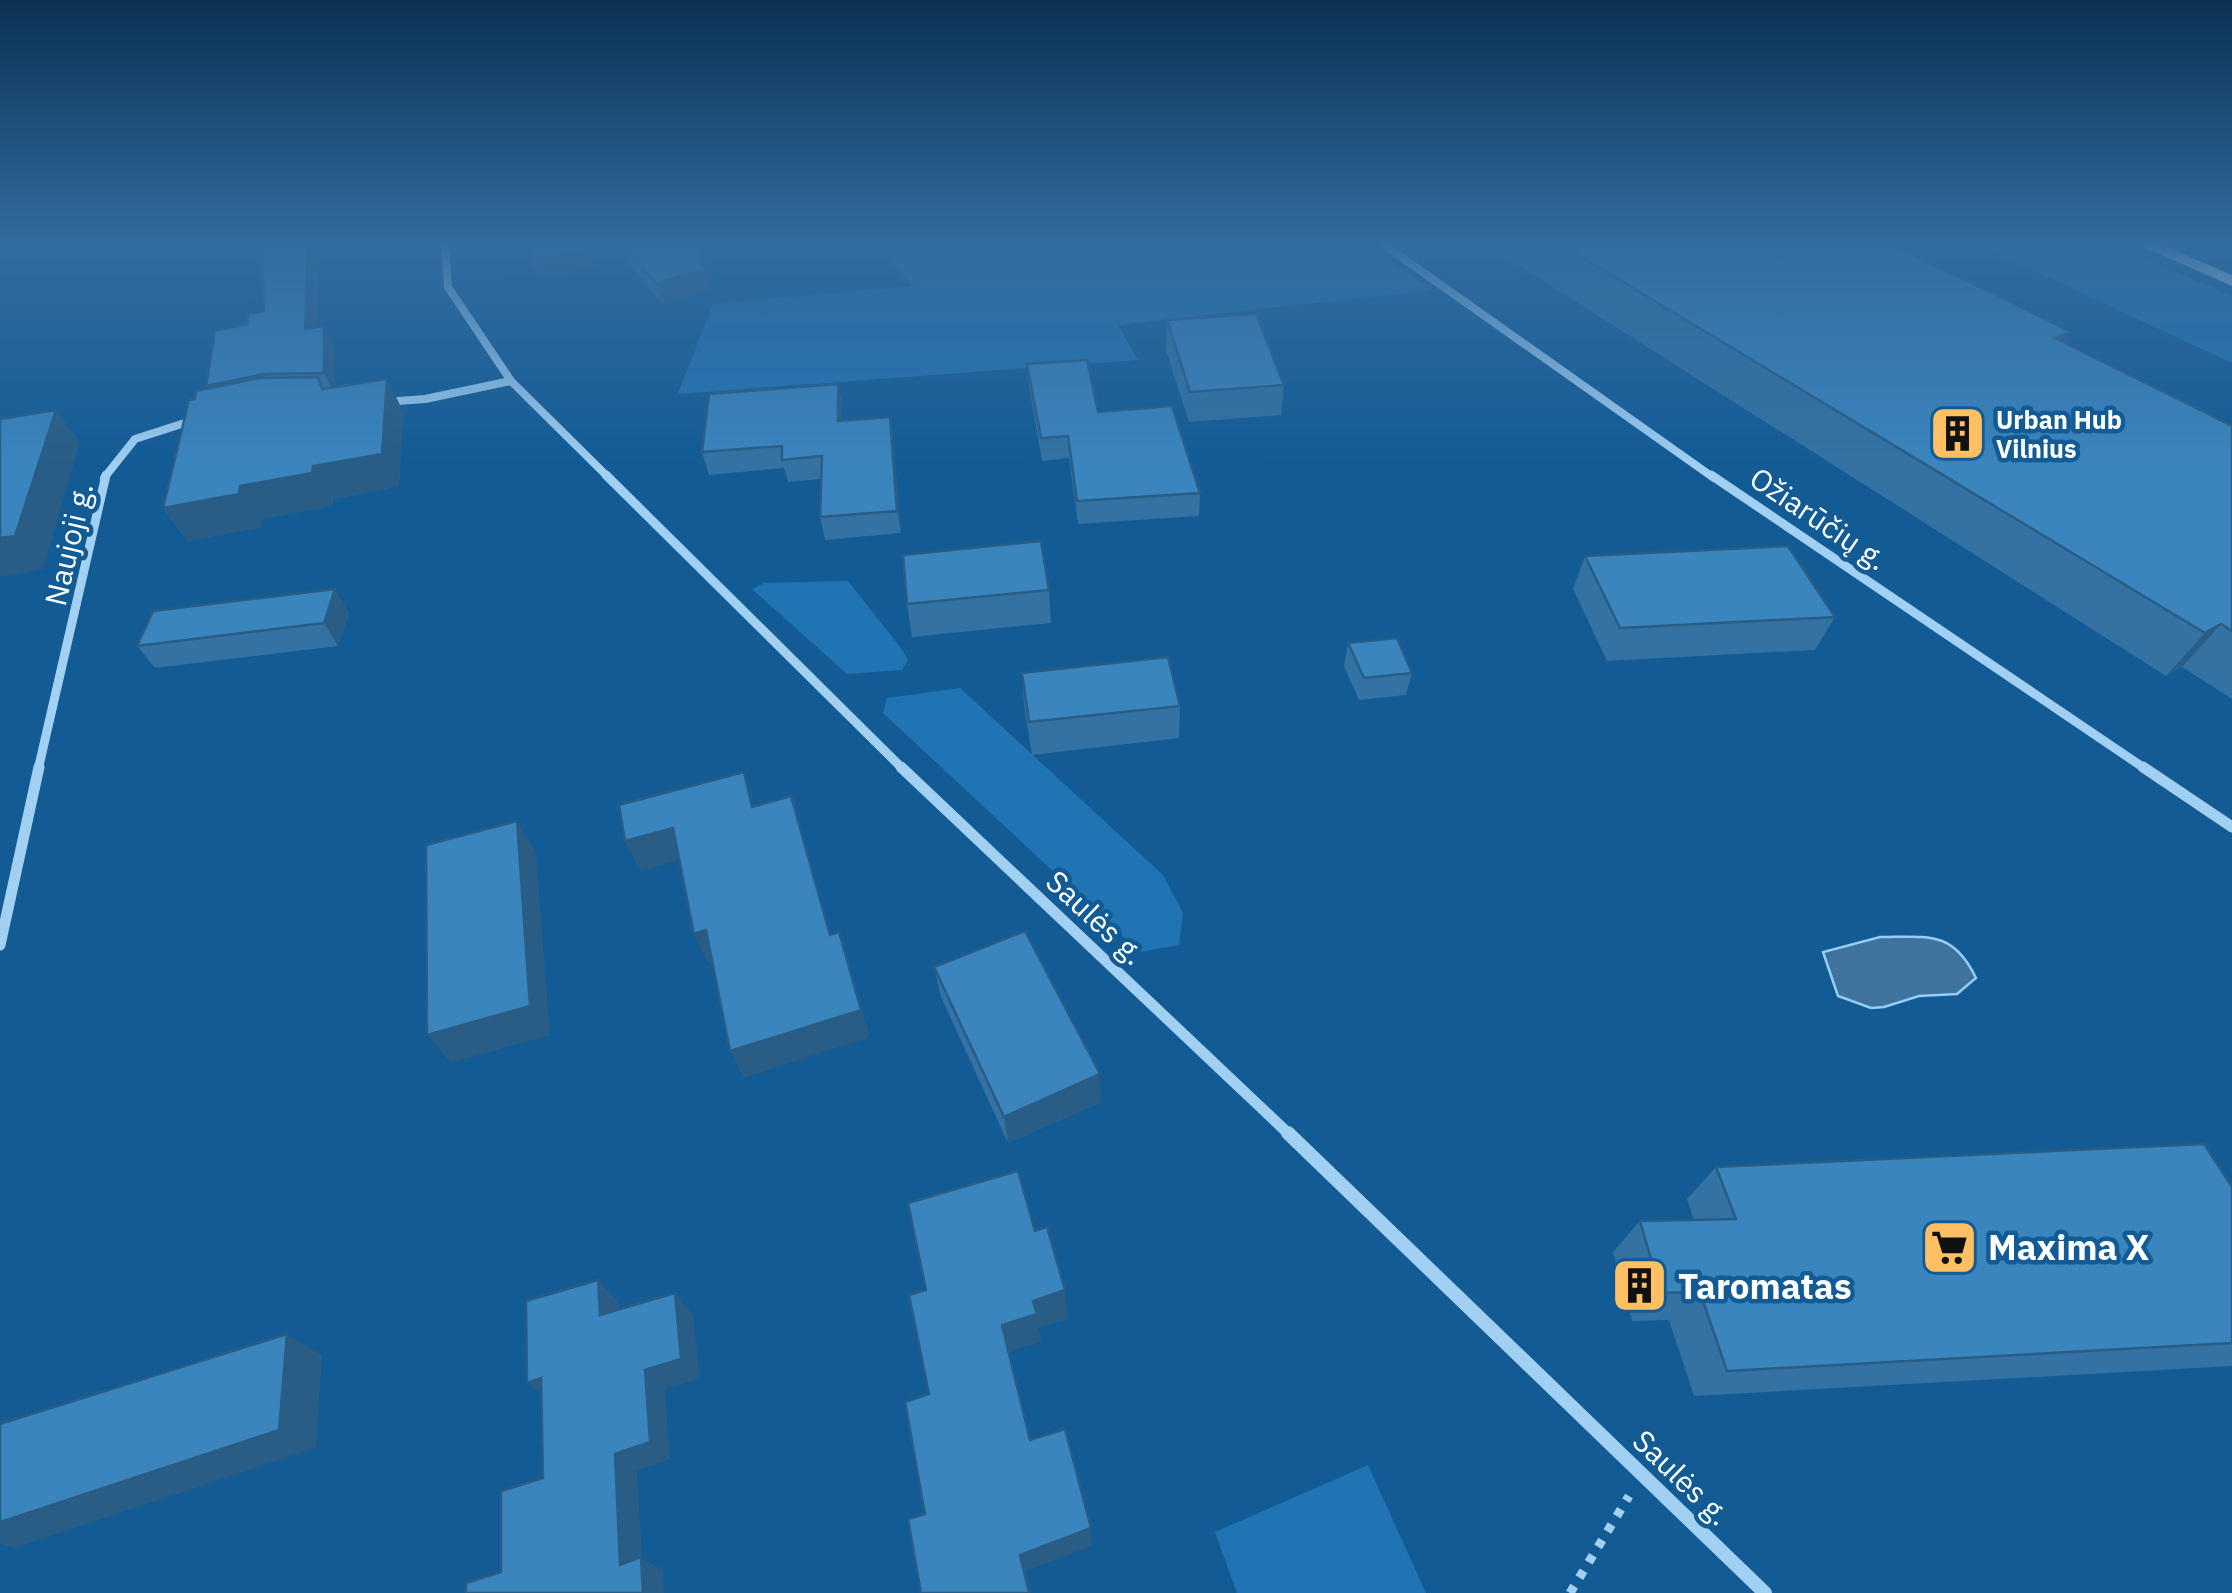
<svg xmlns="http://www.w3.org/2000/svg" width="2232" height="1593" font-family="'IBM Plex Sans',sans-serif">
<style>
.green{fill:#2174b3}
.water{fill:#3f739d;stroke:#94cdf6;stroke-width:2.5}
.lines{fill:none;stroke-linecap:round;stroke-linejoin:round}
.path{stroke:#a2d0f3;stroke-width:9;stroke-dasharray:8 10;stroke-linecap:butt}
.minor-far3{stroke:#a2d0f3;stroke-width:8}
.minor-far2{stroke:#a2d0f3;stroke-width:9}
.minor-far1{stroke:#a2d0f3;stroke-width:11}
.minor{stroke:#a2d0f3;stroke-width:14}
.trunk{fill:#f6fbff;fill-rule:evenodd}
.wall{fill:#3372a3}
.shaded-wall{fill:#295d85}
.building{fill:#3b85be;stroke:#295d85;stroke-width:2.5}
.labels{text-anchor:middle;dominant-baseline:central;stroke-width:9;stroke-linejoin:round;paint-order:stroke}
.far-poi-label{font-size:25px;font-weight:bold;fill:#fff;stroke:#125b95;text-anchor:start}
.street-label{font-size:30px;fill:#fff;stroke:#125b95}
.near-poi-label{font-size:35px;font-weight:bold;fill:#fff;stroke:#125b95;text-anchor:start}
</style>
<rect width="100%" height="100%" fill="#125b95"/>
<g class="green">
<path d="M874 244H1366L1432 290 1118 325 1138 360 678 394 713 304 913 286Z"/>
<path d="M1977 244H2112L2232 296V363Z"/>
<path d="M848 581 901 648 908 660 902 670 847 674 752 589 764 583Z"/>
<path d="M960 688 1163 875 1183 913 1179 945 1140 952 883 713 887 698Z"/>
<path d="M1368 1465 1426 1593H1237L1215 1532Z"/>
</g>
<path class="water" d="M1880 937C1928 937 1953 930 1976 978L1957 994 1919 996 1884 1007 1871 1008 1838 996 1823 952Z"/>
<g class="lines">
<path class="path" d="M1570 1593 1629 1496"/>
<g class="minor-far3">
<path d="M445 244 448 287 511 381 609 478"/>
<path d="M1383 244 1714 478"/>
<path d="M384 402 425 399 511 381"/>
<path d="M104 478 135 439 194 420"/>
</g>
<g class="minor-far2">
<path d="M606 475 904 770"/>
<path d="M1711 475 2147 770"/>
<path d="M38 770 106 475"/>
</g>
<g class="minor-far1">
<path d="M901 767 1291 1136"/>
<path d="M2143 767 2232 827"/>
<path d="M0 945 39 767"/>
</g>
<path class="minor" d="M1288 1133 1765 1593"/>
<path class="trunk" d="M2137 244H2160L2232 275V286Z"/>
</g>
<g class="wall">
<path d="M262 244H317L318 247 317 327 335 347V387L403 411 399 486 333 499 332 506 261 519V527L187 541 163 508 195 399 207 388 206 386 264 311Z"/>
<path d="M523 244H586L594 266 541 279Z"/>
<path d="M616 244H696L714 279 708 280 711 290 663 304 618 250Z"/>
<path d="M1485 244H1891L2064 342 2232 426V699L2182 667 2166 676Z"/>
<path d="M1167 320 1284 385 1281 415 1189 422 1166 350Z"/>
<path d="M1027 364 1098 412 1200 493 1199 516 1078 524 1069 458 1042 461 1029 386Z"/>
<path d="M838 384 842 406V421L890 417 893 439 901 533 825 540 820 517 821 479 788 482 784 468 709 475 702 452Z"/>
<path d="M1585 556 1835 617 1815 650 1607 661 1573 589Z"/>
<path d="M1049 590 1051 623 912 637 907 604Z"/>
<path d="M349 612 338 646 155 668 137 646Z"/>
<path d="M1348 643 1412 673 1406 695 1359 700 1344 666Z"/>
<path d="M1022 673 1180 706 1179 738 1032 755 1024 705Z"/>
<path d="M934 967 1101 1102 1008 1143 941 997Z"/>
<path d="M1716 1167 2232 1187V1366L1694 1396 1669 1320 1632 1321 1613 1252 1640 1221 1694 1220 1687 1199Z"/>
</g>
<g class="shaded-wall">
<path d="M308 244H317L318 247 317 350 305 329Z"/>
<path d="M588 248 594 266 541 279 534 260Z"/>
<path d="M708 258 714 279 708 280 711 290 663 304 656 283 698 261Z"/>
<path d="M324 326 335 347V394L324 373Z"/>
<path d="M2071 332 2044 373 2055 338Z"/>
<path d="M264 374 276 396 219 407 206 386Z"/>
<path d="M387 379 403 411 399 486 333 499 332 506 261 519V527L187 541 163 508 313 466Z"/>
<path d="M838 384 842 406V444L838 421Z"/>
<path d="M56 410 80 442 43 569 0 577V538Z"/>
<path d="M890 417 893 439 901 533 897 511Z"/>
<path d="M335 589 349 612 338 646 324 623Z"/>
<path d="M2221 624 2182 667 2166 676 2205 633Z"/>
<path d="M744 772 754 803 763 837 752 807Z"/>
<path d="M791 796 801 826 839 964 830 935Z"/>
<path d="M517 821 536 853 550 1035 451 1063 427 1035Z"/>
<path d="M673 828 687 858 640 871 625 841Z"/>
<path d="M706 930 719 959 707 962 694 934Z"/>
<path d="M848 961 870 1037 744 1078 730 1051Z"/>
<path d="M1100 1074 1101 1102 1008 1143 1004 1117Z"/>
<path d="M598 1280 619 1302 621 1337 600 1315Z"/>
<path d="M1065 1290 1068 1319 1039 1328 1041 1342 1008 1352 1002 1325 1033 1301Z"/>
<path d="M675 1293 693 1315 700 1379 665 1389 670 1459 637 1471 642 1558 663 1570 664 1593H643L620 1565 615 1454Z"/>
<path d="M287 1334 322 1355 316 1448 15 1548 0 1544V1522Z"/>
<path d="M541 1378 552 1402 527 1383Z"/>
<path d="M1091 1528 1092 1546 1026 1571 1031 1593H1029L1020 1555Z"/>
</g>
<g class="building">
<path d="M262 244H308L305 329 324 326V373L264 374 206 386 215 330 247 325 248 314 264 311Z"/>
<path d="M526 244H586L588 248 534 260Z"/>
<path d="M623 244H696L708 258 698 261 705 269 656 283Z"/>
<path d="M1560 244H1891L2071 332 2055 338 2232 426V631L2221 624 2205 633Z"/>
<path d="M1256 314 1284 385 1190 392 1167 320Z"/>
<path d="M1087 360 1098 412 1172 406 1200 493 1077 501 1068 436 1041 438 1027 364Z"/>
<path d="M318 377 322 389 387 379 382 454 313 466 312 473 240 486 239 494 163 508 189 400 195 399 196 391 259 378Z"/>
<path d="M838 384V421L890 417 897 511 820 517 822 456 782 460V446L702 452 709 394Z"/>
<path d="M56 410 15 536 0 538V419Z"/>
<path d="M1041 541 1049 590 907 604 903 555Z"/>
<path d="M1788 546 1835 617 1620 628 1585 556Z"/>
<path d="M335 589 324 623 137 646 153 611Z"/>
<path d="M1397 638 1412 673 1364 678 1348 643Z"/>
<path d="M1168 657 1180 706 1029 722 1022 673Z"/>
<path d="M744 772 752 807 791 796 830 935 839 932 861 1010 730 1051 706 930 694 934 673 828 625 841 619 805Z"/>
<path d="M517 821 530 1006 427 1035 426 845Z"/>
<path d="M1025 931 1100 1074 1004 1117 934 967Z"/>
<path d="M2204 1144 2232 1187V1343L1727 1371 1700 1292 1661 1293 1640 1221 1736 1219 1716 1167Z"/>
<path d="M1018 1171 1035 1231 1047 1227 1065 1290 1033 1301 1037 1314 1002 1325 1030 1440 1065 1429 1091 1528 1020 1555 1029 1593H921L908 1519 925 1514 905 1402 929 1394 909 1295 926 1290 908 1203Z"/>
<path d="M598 1280 600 1315 675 1293 681 1359 645 1370 650 1442 615 1454 620 1565 641 1557 643 1593H466V1583L501 1572V1491L543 1478 541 1378 527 1383 526 1301Z"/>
<path d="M287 1334 279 1430 0 1522V1424Z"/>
</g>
<linearGradient id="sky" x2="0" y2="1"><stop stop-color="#0a3252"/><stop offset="0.52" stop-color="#336ca0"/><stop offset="1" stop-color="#336ca0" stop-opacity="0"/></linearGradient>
<rect width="2232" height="467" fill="url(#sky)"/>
<defs>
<symbol id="building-square" viewBox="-11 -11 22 22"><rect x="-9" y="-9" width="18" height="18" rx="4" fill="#ffc064" stroke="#125b95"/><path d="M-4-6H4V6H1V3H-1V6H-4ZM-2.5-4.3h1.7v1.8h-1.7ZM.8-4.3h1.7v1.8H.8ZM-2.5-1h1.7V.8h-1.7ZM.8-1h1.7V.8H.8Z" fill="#111"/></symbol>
<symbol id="supermarket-square" viewBox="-11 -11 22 22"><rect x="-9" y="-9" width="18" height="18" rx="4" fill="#ffc064" stroke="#125b95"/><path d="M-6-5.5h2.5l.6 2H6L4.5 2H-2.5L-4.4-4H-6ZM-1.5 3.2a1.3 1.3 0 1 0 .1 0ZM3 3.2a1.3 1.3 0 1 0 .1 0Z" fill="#111"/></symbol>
</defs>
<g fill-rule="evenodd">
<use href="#building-square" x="1926" y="402" width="63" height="63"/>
<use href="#supermarket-square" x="1918" y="1216" width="63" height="63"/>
<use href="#building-square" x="1608" y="1254" width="63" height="63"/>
</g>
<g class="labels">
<g class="far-poi-label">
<text x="1996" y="419">Urban Hub<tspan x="1996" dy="29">Vilnius</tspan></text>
</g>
<g class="street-label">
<text transform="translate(1819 518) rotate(34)">Ožiarūčių g.</text>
<text transform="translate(68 544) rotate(-77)">Naujoji g.</text>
<text transform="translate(1096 917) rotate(43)">Saulės g.</text>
<text transform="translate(1682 1477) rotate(44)">Saulės g.</text>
</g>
<g class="near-poi-label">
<text x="1988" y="1247">Maxima X</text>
<text x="1678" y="1286">Taromatas</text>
</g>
</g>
</svg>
